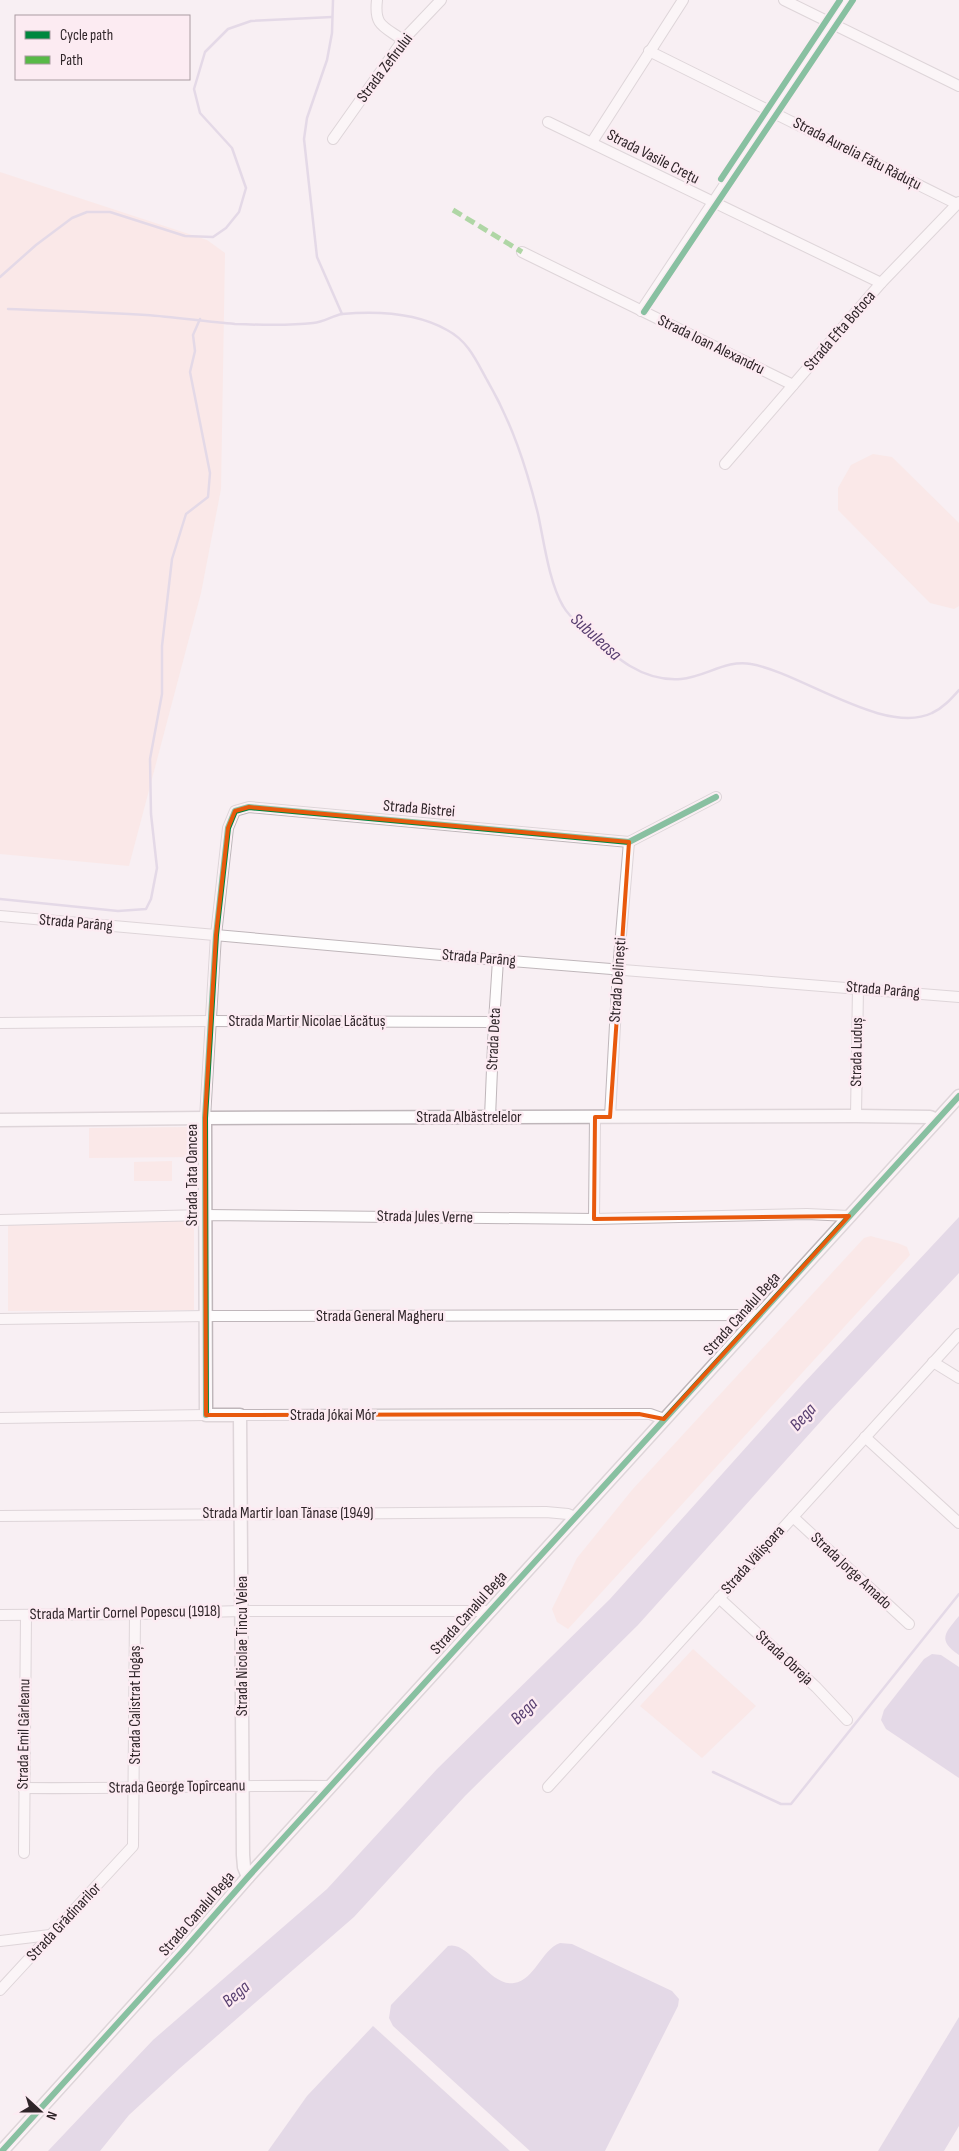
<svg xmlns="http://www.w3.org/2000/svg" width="959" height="2151" font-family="'Sofia Sans Condensed',sans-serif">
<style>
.green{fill:#fce1db}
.water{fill:#cdbfd9}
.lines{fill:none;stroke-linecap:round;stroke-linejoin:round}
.stream{stroke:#cdbfd9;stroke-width:2.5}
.minor-casing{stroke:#bfb6ba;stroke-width:12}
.tertiary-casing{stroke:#bfb6ba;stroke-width:15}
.minor{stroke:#fefdfd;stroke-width:10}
.tertiary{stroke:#fefdfd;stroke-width:12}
.quiet{stroke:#58b947;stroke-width:5;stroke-dasharray:10 5;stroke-linecap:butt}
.cycleway-casing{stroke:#fcebf2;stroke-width:9}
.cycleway{stroke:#00873e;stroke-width:6}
.marked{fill:none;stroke:#e8590c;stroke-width:4;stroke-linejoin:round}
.labels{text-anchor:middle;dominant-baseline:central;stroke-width:5;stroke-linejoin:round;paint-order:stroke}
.street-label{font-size:16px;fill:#2f2529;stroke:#fcebf2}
.water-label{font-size:18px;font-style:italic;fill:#583f70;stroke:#fcebf2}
</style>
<rect width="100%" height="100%" fill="#f8eff3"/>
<g class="green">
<path d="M0 172 207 240 225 253 221 489 201 593 129 866 0 854Z"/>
<path d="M873 454 892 457 959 523V606L954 609 930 603 838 510V488L851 465Z"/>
<path d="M195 1127V1157L89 1158V1128Z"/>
<path d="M172 1161V1181H134V1162Z"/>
<path d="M194 1221V1310L8 1311V1222Z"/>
<path d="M871 1236C883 1240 895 1241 907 1247L910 1255 568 1629 557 1622 552 1609 577 1558 632 1490 864 1238Z"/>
<path d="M693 1649 756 1706 702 1758 640 1706Z"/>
</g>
<g class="water">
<path d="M959 1217V1273L830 1411 638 1625 465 1796 354 1917 179 2069 129 2115 100 2151H48L153 2040 327 1889 437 1769 610 1599 802 1385Z"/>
<path d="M959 1616V1655C937 1640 945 1633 959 1616Z"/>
<path d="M932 1654 941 1655 959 1667V1778L886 1729 881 1720 884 1710 924 1659Z"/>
<path d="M560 1943 572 1944 672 1991 679 1999 678 2006 605 2151H530L393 2026 389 2018 391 2005 448 1946C469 1940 489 1987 514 1983 535 1980 541 1950 560 1943Z"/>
<path d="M959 2017V2126L944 2151H878Z"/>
<path d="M373 2026 510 2151H268L307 2096Z"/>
</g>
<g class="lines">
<g class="stream">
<path d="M333 0 332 33 327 60 307 118 304 139 317 257 342 314"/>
<path d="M0 277 36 245 72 218 87 212H110L185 236 213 237 226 228 239 212 246 188 232 148 200 113 194 89 205 52 228 29 251 21 332 17"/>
<path d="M8 309C54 311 100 312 146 315 176 317 206 322 235 324 261 325 288 326 313 323 324 322 332 316 342 314 376 311 417 313 447 330 468 341 476 360 487 380 512 423 526 466 538 514 544 542 549 582 563 606 569 617 579 624 588 632 615 657 642 682 681 679 705 677 727 659 751 664 801 673 885 736 932 713 943 708 951 699 959 690"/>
<path d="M0 899 118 911 146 909 151 899 157 868 151 814 150 759 162 694V646L172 559 186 514 208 497 210 473 190 372 195 351 193 335 200 319"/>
<path d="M713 1772 781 1804H791L959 1594"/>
</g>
<defs>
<g id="minor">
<path d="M377 0C374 26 383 26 403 40"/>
<path d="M784 0 959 86"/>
<path d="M649 51 957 204"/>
<path d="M548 122 881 283"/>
<path d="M333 139 403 40 441 0"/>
<path d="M592 142 683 0"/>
<path d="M522 252 793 385"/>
<path d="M641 311 847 0"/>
<path d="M725 464 881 283 959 202"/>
<path d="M0 916 498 960 959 997"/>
<path d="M0 1023 211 1021 494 1022"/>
<path d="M856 1116 858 988"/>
<path d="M490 1117 494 1022 498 960"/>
<path d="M610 1117 618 970 629 842"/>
<path d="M205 1118 216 935 228 828 235 811 249 807 629 842 716 797"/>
<path d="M594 1219 595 1117"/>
<path d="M0 1220 205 1215 594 1219 807 1214 849 1216"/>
<path d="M0 1319 206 1316 759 1315"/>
<path d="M933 1362 959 1378"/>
<path d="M240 1415 639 1414H650L664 1419"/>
<path d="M0 1418 206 1415"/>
<path d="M865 1437 959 1523"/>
<path d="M0 1516 546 1512 568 1514 575 1517"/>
<path d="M793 1517 909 1624"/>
<path d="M719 1598 816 1687 847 1720"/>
<path d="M0 1615 135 1614 241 1611H490"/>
<path d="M548 1787 959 1334"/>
<path d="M23 1788C126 1789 228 1785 331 1786"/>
<path d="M24 1853 26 1615"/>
<path d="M0 1941 50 1935"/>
<path d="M0 1990 133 1846 135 1614"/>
</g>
<g id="tertiary">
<path d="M205 1118 206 1415H240L243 1855 244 1867 248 1877"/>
<path d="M0 1120 205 1118 856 1116 930 1117 937 1120"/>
<path d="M2 2151 184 1950 248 1877 959 1096"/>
</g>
</defs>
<use href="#minor" class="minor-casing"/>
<use href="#tertiary" class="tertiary-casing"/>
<use href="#minor" class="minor"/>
<use href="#tertiary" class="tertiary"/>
<path class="quiet" d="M453 210 522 252"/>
<defs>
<g id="cycleway">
<path d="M721 179 840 0"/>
<path d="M644 312 853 0"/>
<path d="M206 1415 205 1118 216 935 228 828 235 811 249 807 629 842 716 797"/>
<path d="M2 2151 184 1950 248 1877 959 1096"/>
</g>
</defs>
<use href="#cycleway" class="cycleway-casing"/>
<use href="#cycleway" class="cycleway"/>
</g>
<path d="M0 0H959V2151H0ZM249 807 629 842 610 1117H595L594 1219 849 1216 664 1419 639 1414 206 1415 205 1118 216 935 228 828 235 811Z" fill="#f8eff3" fill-opacity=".55" fill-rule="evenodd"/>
<path class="marked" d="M249 807 629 842 610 1117H595L594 1219 849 1216 664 1419 639 1414 206 1415 205 1118 216 935 228 828 235 811Z"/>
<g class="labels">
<g class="street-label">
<text transform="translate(385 68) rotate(-53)">Strada Zefirului</text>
<text transform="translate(857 154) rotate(27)">Strada Aurelia Fătu Răduțu</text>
<text transform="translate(653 157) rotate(27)">Strada Vasile Crețu</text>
<text transform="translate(840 331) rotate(-49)">Strada Efta Botoca</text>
<text transform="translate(711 345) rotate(26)">Strada Ioan Alexandru</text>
<text transform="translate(419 809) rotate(5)">Strada Bistrei</text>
<text transform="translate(76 923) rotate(5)">Strada Parâng</text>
<text transform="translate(479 958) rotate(5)">Strada Parâng</text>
<text transform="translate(618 980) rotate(-86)">Strada Delinești</text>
<text transform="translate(883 990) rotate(5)">Strada Parâng</text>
<text x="307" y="1021">Strada Martir Nicolae Lăcătuș</text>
<text transform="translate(494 1039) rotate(-87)">Strada Deta</text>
<text transform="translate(857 1052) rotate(-89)">Strada Luduș</text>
<text x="469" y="1117">Strada Albăstrelelor</text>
<text transform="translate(192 1175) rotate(-90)">Strada Tata Oancea</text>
<text transform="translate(425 1217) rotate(1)">Strada Jules Verne</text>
<text transform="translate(742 1314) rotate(-48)">Strada Canalul Bega</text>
<text x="380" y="1316">Strada General Magheru</text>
<text x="333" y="1415">Strada Jókai Mór</text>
<text x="288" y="1513">Strada Martir Ioan Tănase (1949)</text>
<text transform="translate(753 1560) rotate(-48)">Strada Vălișoara</text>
<text transform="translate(851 1571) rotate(43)">Strada Jorge Amado</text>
<text transform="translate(125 1613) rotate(-1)">Strada Martir Cornel Popescu (1918)</text>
<text transform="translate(469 1613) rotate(-48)">Strada Canalul Bega</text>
<text transform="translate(242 1646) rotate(-90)">Strada Nicolae Tincu Velea</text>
<text transform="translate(784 1658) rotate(43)">Strada Obreja</text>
<text transform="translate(135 1705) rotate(-90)">Strada Calistrat Hogaș</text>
<text transform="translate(24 1734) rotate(-89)">Strada Emil Gârleanu</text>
<text transform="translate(177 1787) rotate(-1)">Strada George Topîrceanu</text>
<text transform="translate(197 1914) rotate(-49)">Strada Canalul Bega</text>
<text transform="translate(64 1922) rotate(-47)">Strada Grădinarilor</text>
</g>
<g class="water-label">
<text transform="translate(596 637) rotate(42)">Subuleasa</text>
<text transform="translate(803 1417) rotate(-48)">Bega</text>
<text transform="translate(524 1711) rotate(-45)">Bega</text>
<text transform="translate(236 1994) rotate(-41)">Bega</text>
</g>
</g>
<rect x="15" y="15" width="175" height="65" fill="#fcebf2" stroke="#aa9ca2"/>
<rect x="25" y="31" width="25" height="8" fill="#00873e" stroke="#aa9ca2"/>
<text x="60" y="40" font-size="15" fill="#2f2529">Cycle path</text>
<rect x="25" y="56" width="25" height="8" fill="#58b947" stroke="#aa9ca2"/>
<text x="60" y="65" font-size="15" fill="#2f2529">Path</text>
<g transform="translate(40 2111) rotate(111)" stroke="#fcebf2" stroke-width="4" paint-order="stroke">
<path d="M0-4L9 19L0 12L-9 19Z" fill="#2f2529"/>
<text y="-8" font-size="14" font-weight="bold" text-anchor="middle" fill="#2f2529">N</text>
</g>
</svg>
